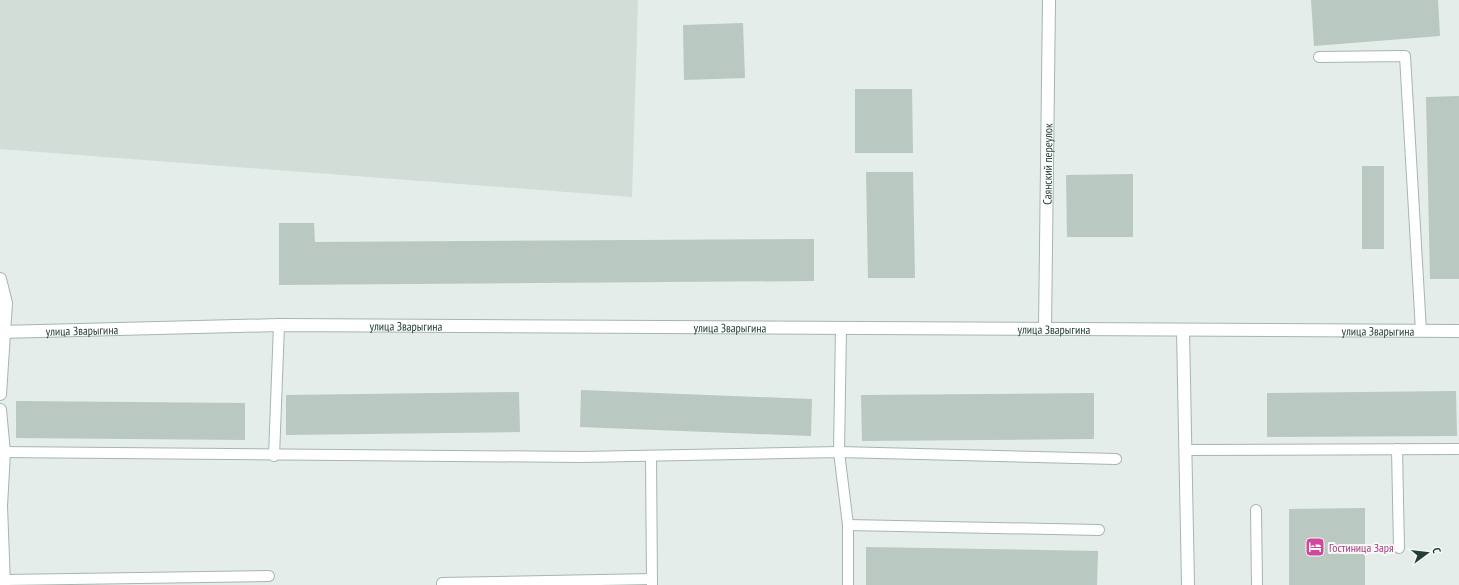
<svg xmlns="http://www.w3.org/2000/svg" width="1459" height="585" font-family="'PT Sans Narrow',sans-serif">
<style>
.built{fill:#d2ddd7}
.building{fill:#b9c8c1}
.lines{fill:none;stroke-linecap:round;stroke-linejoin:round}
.service-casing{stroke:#a7b5b0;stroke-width:12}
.minor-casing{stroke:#a7b5b0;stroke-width:14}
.tertiary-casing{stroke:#a7b5b0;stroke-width:14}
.service{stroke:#fff;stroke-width:10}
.minor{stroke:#fff;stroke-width:12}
.tertiary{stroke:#fff;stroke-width:12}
.labels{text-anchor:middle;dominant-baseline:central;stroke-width:4;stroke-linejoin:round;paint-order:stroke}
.street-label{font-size:12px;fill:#243f36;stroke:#f5faf7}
.hotel-label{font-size:12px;fill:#b23c85;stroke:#f5faf7;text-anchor:start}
</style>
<rect width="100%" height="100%" fill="#e4ede9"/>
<path class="built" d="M0 0H638L632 197 0 149Z"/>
<g class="building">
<path d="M1311 0H1438L1440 36 1314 46Z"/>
<path d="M743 23 745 78 684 80 683 25Z"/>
<path d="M855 89H912L913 153H855Z"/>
<path d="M1459 96V279H1430L1426 97Z"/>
<rect x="1362" y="166" width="22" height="83"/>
<path d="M866 172H913L915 278H868Z"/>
<path d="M1133 174V237H1067L1066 175Z"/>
<path d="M279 223H314L315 242 814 239V281L279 285Z"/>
<path d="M581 390 812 399 811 436 580 427Z"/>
<path d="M1456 391 1457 436 1267 437V393Z"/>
<path d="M519 392 520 432 286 435V395Z"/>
<path d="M1094 393V439L862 441 861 395Z"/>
<path d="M16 401 245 403V440L16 438Z"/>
<path d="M1365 508V585H1289V509Z"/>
<path d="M866 547 1098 551 1097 585H866Z"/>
</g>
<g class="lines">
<defs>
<g id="service">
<path d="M1319 57 1405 56 1421 331"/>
<path d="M841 328 839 452 848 525V585"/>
<path d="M1397 449 1399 548"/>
<path d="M1185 450 1459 449"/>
<path d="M0 452 581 457 839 452 1116 459"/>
<path d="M274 456 279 325"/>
<path d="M651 456 652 585"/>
<path d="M1256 510 1257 585"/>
<path d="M848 525 1099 530"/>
<path d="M4 580 269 576"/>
<path d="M442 585V583L652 579"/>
</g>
<g id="minor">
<path d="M0 279 6 303 0 394"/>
<path id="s1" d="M1045 329 1049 0"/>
<path d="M1183 330 1188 585"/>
<path d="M0 410 4 452 1 506 4 585"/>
</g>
<g id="tertiary">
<path id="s2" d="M0 332 279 325 1459 331"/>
</g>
</defs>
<use href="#service" class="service-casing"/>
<use href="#minor" class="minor-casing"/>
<use href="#tertiary" class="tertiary-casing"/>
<use href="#service" class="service"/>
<use href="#minor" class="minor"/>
<use href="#tertiary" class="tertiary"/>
</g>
<defs>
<symbol id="hotel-square" viewBox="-11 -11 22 22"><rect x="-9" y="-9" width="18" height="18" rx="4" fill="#d1479c" stroke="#f5faf7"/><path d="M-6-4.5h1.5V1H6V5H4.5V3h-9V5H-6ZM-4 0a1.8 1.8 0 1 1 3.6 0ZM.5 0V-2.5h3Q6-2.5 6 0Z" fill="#fff"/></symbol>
</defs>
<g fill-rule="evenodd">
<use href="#hotel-square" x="1304" y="536" width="22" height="22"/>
</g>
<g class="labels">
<g class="street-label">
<text stroke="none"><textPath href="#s1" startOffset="165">Саянский переулок</textPath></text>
<text stroke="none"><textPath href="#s2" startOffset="406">улица Зварыгина</textPath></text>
<text stroke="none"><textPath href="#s2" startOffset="730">улица Зварыгина</textPath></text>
<text stroke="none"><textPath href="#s2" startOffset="82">улица Зварыгина</textPath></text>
<text stroke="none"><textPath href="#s2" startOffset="1054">улица Зварыгина</textPath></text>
<text stroke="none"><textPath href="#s2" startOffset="1378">улица Зварыгина</textPath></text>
</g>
<g class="hotel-label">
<text x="1329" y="547">Гостиница Заря</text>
</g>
</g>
<g transform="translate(1427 553) rotate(75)" stroke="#f5faf7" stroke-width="3" paint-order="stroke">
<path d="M0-3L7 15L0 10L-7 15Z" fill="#243f36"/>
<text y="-6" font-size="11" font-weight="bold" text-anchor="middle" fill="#243f36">С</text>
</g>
</svg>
